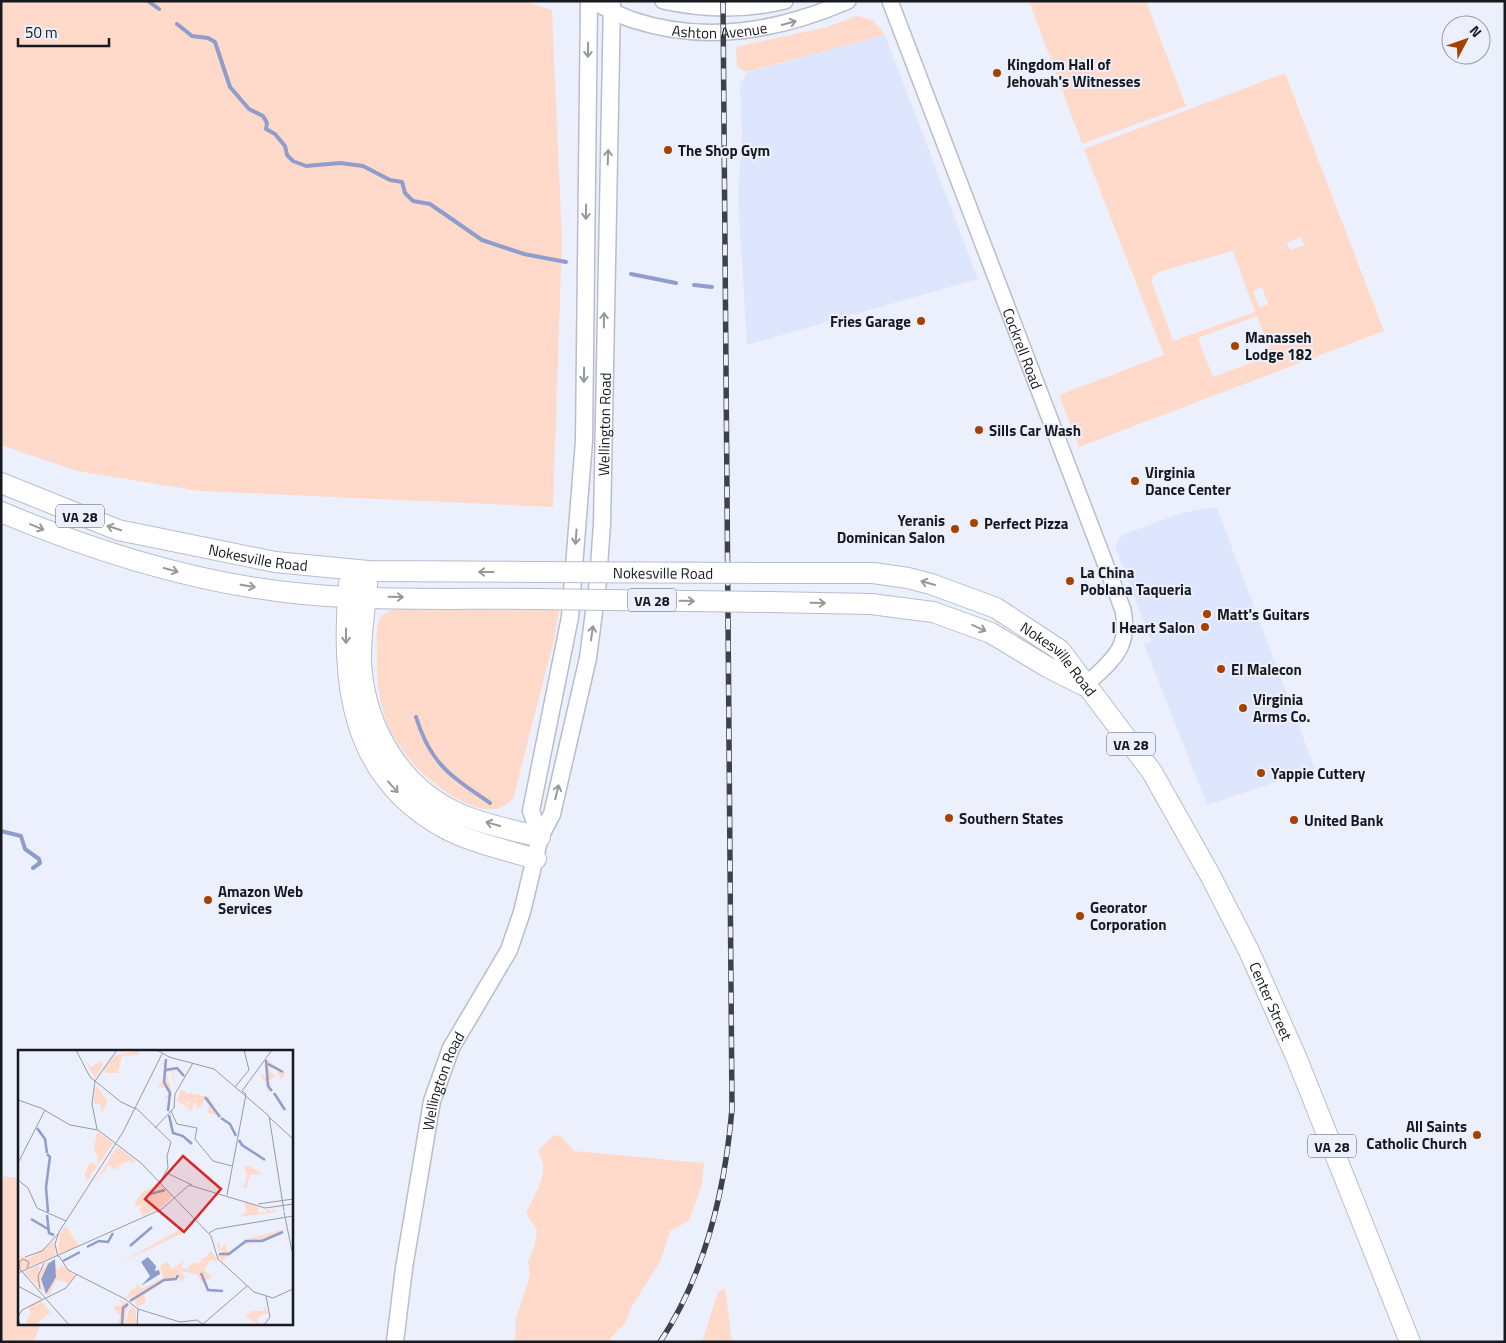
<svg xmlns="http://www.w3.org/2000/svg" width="1506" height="1343" font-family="'Titillium Web',sans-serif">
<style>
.built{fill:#dee6fd}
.green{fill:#ffdaca;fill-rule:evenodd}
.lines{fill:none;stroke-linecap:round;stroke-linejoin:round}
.stream{stroke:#8f9dcc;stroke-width:4}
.tertiary-casing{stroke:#b8bdcd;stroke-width:18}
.secondary-casing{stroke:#b8bdcd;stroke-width:19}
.trunk-casing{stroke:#b8bdcd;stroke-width:22}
.tertiary{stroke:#fff;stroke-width:15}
.secondary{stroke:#fff;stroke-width:16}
.trunk{stroke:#fff;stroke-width:20}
.rail-casing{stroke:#3e4147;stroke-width:5.5}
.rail{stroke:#ecf0fd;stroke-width:4;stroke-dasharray:11;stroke-linecap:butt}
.trunk-bridge-casing{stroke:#b8bdcd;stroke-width:22;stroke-linecap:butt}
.trunk-bridge{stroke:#fff;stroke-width:20}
.oneway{stroke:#97989a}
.poi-dot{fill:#a44200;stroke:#ecf0fd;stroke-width:2}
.labels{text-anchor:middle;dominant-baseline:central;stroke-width:4;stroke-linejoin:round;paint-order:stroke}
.shield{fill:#ecf0fd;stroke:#575a61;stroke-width:1}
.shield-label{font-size:14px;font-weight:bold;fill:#17191e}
.street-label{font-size:15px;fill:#17191e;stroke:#ecf0fd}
.poi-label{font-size:15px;font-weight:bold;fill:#17191e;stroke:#ecf0fd;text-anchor:start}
.inset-river{fill:none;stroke:#8f9dcc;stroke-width:2.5}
.inset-road{fill:none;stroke:#979aa4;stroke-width:1}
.view{fill:#d62828;fill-opacity:0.15;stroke:#d62828;stroke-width:2.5}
.inset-edge{fill:none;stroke:#17191e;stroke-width:2.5}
</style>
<rect width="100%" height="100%" fill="#ecf0fd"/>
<g class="built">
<path d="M885 35 978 279 747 345 738 197 742 136 740 83 746 76V72Z"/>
<path d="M1207 508H1217L1315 769 1207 805 1144 644 1151 641 1115 547 1118 540 1124 534 1182 513Z"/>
</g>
<g class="green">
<path d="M1 1H523L552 10 562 241 553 507 199 491 77 471 1 445Z"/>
<path d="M1029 1H1146L1186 106 1082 144Z"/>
<path d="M857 16 873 20 885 35 746 72 737 67 736 47 827 27Z"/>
<path d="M1285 73 1384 331 1079 447 1059 395 1164 355 1084 149ZM1301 237 1304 245 1290 250 1287 243ZM1233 251 1255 312 1173 341 1152 282 1153 276 1162 271ZM1262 287 1268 304 1259 307 1253 291ZM1257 316 1272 355 1213 377 1198 338Z"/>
<path d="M395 608 559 610 555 635 514 796C494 831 438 789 418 769 407 758 399 745 391 732 379 707 376 680 377 653 377 641 375 627 381 616Z"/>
<path d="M560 1135 574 1151 704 1163 702 1185 689 1221 670 1231 661 1260 631 1308 626 1322 607 1342H515L516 1319 530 1275 528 1262 534 1248 537 1231 526 1213C532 1200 545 1180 543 1164 542 1158 539 1156 539 1149L553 1136Z"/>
<path d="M1 1176 19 1178V1324H41L33 1342H1Z"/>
<path d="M725 1288 732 1342H702L718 1292Z"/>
</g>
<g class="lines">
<g class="stream">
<path d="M148 1 159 9"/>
<path d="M177 24 192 36 208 38 215 42 230 87 249 109 263 116 267 123 266 129 275 134 285 146 287 155 293 161 306 166 340 163 363 166 390 180 402 182 405 193 413 201 430 204 482 240 524 254 566 262"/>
<path d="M631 274 676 283"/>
<path d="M694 285 712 287"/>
<path d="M416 717C431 765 451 776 490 803"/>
<path d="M1 831 21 836 25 849 39 859 40 863 33 868"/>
</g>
<defs>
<g id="tertiary">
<path id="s1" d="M591 1C604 7 618 15 633 20 706 44 778 31 848 1"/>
<path d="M663 1C704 10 744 11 785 1"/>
<path id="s2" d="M890 1 1123 610C1131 650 1110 661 1085 686"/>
</g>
<g id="secondary">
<path d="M540 837 531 811 570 617 584 441 589 1"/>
<path id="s3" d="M395 1342 404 1268 432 1101 451 1048 509 950 522 912 540 837 552 814 588 658 598 581 602 524 612 1"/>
</g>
<g id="trunk">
<path id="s4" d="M1 483 118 530 275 562 368 571 534 572"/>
<path d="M1 512C89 549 182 579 277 591 361 602 449 598 534 599"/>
<path id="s5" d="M769 573H873L908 578 931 584 996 608 1060 650 1152 772 1210 875 1249 951 1297 1059 1410 1342"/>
<path d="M349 584C341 682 349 777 446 829 473 843 506 850 536 859"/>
<path d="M367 584C365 610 360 638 361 663 365 727 400 788 460 814 485 825 513 830 540 837"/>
<path d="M769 602 871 604 933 612 991 633 1049 668 1083 685"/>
</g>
</defs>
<use href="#tertiary" class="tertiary-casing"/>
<use href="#secondary" class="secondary-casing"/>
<use href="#trunk" class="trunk-casing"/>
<use href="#tertiary" class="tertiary"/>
<use href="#secondary" class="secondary"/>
<use href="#trunk" class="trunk"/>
<defs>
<path id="rail" d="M660 1342C706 1273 725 1190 732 1109L723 1"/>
</defs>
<use href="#rail" class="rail-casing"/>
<use href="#rail" class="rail"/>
<defs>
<g id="trunk-bridge">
<path id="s6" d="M534 572 769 573"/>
<path d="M534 599 769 602"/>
</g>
</defs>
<use href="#trunk-bridge" class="trunk-bridge-casing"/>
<use href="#trunk-bridge" class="trunk-bridge"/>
</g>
<defs><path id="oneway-shaft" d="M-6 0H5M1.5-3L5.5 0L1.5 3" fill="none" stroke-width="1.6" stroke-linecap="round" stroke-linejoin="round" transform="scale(1.25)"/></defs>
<g class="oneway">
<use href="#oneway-shaft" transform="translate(789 23) rotate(-16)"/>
<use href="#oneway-shaft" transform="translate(588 50) rotate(91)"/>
<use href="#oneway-shaft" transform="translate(608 157) rotate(-88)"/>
<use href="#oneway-shaft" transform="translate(586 212) rotate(91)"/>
<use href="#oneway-shaft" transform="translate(604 320) rotate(-89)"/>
<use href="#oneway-shaft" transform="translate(584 375) rotate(91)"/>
<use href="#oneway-shaft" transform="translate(37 527) rotate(23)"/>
<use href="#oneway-shaft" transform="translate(114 528) rotate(-162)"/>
<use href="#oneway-shaft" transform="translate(576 537) rotate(94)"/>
<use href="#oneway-shaft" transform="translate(171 570) rotate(15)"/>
<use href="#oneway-shaft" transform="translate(486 572) rotate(-180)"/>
<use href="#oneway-shaft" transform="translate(928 583) rotate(-164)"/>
<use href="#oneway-shaft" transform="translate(248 586) rotate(10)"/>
<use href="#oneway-shaft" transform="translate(396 597) rotate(1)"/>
<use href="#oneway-shaft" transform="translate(687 601) rotate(1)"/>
<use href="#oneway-shaft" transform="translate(818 603) rotate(1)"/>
<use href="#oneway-shaft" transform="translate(979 628) rotate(24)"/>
<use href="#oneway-shaft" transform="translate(592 633) rotate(-82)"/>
<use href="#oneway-shaft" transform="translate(346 636) rotate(90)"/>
<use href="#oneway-shaft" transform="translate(393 787) rotate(48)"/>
<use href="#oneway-shaft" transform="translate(557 792) rotate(-76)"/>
<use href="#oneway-shaft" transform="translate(493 824) rotate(-165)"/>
</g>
<g class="poi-dot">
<circle cx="997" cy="73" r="5"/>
<circle cx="668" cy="150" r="5"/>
<circle cx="921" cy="321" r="5"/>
<circle cx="1235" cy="346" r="5"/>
<circle cx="979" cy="430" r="5"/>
<circle cx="1135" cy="481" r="5"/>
<circle cx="974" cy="523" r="5"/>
<circle cx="955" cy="529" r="5"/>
<circle cx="1070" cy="581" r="5"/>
<circle cx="1207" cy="614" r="5"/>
<circle cx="1205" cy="627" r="5"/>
<circle cx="1221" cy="669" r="5"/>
<circle cx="1243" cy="708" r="5"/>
<circle cx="1261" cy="773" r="5"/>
<circle cx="949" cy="818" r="5"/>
<circle cx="1294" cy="820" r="5"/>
<circle cx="208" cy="900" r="5"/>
<circle cx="1080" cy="916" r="5"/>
<circle cx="1477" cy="1135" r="5"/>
</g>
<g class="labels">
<g class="shield">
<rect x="56" y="504.5" width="48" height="23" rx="4"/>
<rect x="628" y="588.5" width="48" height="23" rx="4"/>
<rect x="1107" y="732.5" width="48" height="23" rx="4"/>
<rect x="1308" y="1134.5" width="48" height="23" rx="4"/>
</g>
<g class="shield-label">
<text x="80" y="516">VA 28</text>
<text x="652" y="600">VA 28</text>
<text x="1131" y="744">VA 28</text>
<text x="1332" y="1146">VA 28</text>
</g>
<g class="street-label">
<text stroke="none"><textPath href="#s1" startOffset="134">Ashton Avenue</textPath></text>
<text stroke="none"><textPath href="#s2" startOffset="372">Cockrell Road</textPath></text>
<text stroke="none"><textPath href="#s3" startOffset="952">Wellington Road</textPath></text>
<text stroke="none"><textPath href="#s4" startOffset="269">Nokesville Road</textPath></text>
<text stroke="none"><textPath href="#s6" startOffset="129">Nokesville Road</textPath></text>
<text stroke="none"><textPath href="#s5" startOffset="314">Nokesville Road</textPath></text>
<text stroke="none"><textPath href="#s5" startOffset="720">Center Street</textPath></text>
<text stroke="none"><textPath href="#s3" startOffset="266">Wellington Road</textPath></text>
</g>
<g class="poi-label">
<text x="1007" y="64">Kingdom Hall of<tspan x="1007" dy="17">Jehovah's Witnesses</tspan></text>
<text x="678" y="150">The Shop Gym</text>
<text x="911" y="321" text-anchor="end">Fries Garage</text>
<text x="1245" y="337">Manasseh<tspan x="1245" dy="17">Lodge 182</tspan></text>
<text x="989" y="430">Sills Car Wash</text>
<text x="1145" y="472">Virginia<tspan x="1145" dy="17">Dance Center</tspan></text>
<text x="945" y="520" text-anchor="end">Yeranis<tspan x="945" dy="17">Dominican Salon</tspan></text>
<text x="984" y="523">Perfect Pizza</text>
<text x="1080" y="572">La China<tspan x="1080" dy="17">Poblana Taqueria</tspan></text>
<text x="1217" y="614">Matt's Guitars</text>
<text x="1195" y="627" text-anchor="end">I Heart Salon</text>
<text x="1231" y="669">El Malecon</text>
<text x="1253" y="699">Virginia<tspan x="1253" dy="17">Arms Co.</tspan></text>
<text x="1271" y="773">Yappie Cuttery</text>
<text x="959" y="818">Southern States</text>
<text x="1304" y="820">United Bank</text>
<text x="218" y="891">Amazon Web<tspan x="218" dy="17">Services</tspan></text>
<text x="1090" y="907">Georator<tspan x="1090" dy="17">Corporation</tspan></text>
<text x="1467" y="1126" text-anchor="end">All Saints<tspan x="1467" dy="17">Catholic Church</tspan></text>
</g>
</g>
<g transform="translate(18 1050)">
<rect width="275" height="275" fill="#ecf0fd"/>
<path d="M122 0 120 5 104 6 100 23H89L84 19 98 5ZM66 9 73 17 83 11 85 15 77 28ZM248 9 268 23 263 29 259 20 253 18 251 21 257 26 251 31 254 35 251 38 253 39 255 41 248 42 250 37 242 24 248 26 247 19 251 20ZM148 10V17L161 18 167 25 166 27 158 20 155 22 158 39 153 20 148 23 154 41 150 62V49L147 48 151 44 147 38 139 36 145 31 146 18 145 14 142 15ZM165 33 163 39 170 44 174 42 176 46 171 53 163 50 171 55 177 44 191 47 200 65 190 63 191 55 187 50 180 60 177 51 172 63 171 58 159 51ZM78 35 90 51 84 63 82 54H76ZM79 81 95 93 69 131 66 125 72 112 79 115 80 107 76 98ZM99 97 117 110 115 114 112 111 105 113 97 120 91 115 75 135ZM230 115 244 124 232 125 228 138 221 136H226L229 127 226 116ZM141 133 155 145 146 155 125 166 121 159 125 156H118L117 151 125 142ZM227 151 239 156 241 163 249 162V159L254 162 256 158 258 162 220 167 228 162ZM48 176 61 196 40 204 42 183ZM162 176 167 182 98 215 161 180ZM268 179 260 186 247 188 246 192H235L221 197 205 211 199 205 205 200 200 201 199 193H202V199L209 193 208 201H212L232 188ZM36 191 38 205 4 220 0 215V206L12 208ZM193 201 201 212 192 210 186 220 194 227 184 233 178 224 163 221 159 217 167 227 164 232 159 227 156 231 149 230 126 245 128 252 119 257 116 249 107 247 120 234 123 239 145 228 142 216 149 212 154 219 166 211 163 218 168 219 177 212 179 214 186 209 178 210 188 207ZM36 211 30 214 22 229 26 244 38 227 37 215 41 220 43 215 57 225 49 236 48 232 38 230 32 244 28 245 6 222 22 215 20 228 23 218H26L30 212ZM101 249 111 254 105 275H99L102 266 95 257 104 255ZM22 250 33 262 17 275H11L8 271 13 263 10 256ZM113 256 118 260V275H106ZM246 256 250 262 251 266 249 263 239 268 241 275 228 267 233 261H245Z" fill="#ffdaca"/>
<path d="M130 207 138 216 137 221 141 220 142 224 123 236 132 226 123 212ZM37 209 38 227 28 244 23 229 30 214Z" fill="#8f9dcc"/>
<path class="inset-river" d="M148 9 146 32 152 43 150 61M248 10 250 36 254 41M250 14 265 22M148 20 159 18 166 26M256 43 267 60M187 47 202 67M151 65 155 83 165 86 174 94M203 68 212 74 218 86M19 78 27 89 29 103M221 90 224 95 247 110M29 104 32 107 28 137 30 162M132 144 147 140M29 165 31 183 36 185M13 169 30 179M112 196 134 177M69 197 81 191 90 192 95 183M201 204H211L228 191H244L265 182M45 211 62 202M183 223 190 240 205 241M112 251 146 230 158 229 160 225M104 275 105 258 110 254"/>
<path class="inset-road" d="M58 0 72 27 103 52 118 59M139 0 151 7 196 19 251 66 266 161M217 37 231 20 226 0M0 50 23 58 52 75 80 80 123 113 193 186 200 209 236 242 255 248 275 239M118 58 153 92 149 106 150 118 142 132M153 61 159 74 179 78 177 89 195 111 214 116M252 68 275 89M137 78 156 58 157 44 175 13M79 79 74 54 77 31 99 0M0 113 27 60M149 123 174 135M0 130 10 138 19 158 48 171M209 145 228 44 224 41 254 0M240 154 275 149M266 162 274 201M191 183 198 179 275 166M41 206 50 220 107 249 120 259 162 272 179 270 186 275M7 207 24 201 40 184M40 207 37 194 41 182 105 82 144 4M0 217 51 275M2 219 1 212 5 209 11 212 9 218M0 223 144 159 171 135 247 158 275 154M0 236 24 249M22 239 20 226 26 213M185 274 229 236M2 275 0 267 4 260 48 238 59 224M119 275 120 259M246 275 252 267 248 246"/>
<path class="view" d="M165 106 203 139 166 182 127 149Z"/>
<rect width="275" height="275" class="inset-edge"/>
</g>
<rect width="1506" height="1343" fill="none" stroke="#17191e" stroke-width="5"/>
<g transform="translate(1466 40) rotate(49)"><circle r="24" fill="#ecf0fd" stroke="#979aa4"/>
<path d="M0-4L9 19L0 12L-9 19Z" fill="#a44200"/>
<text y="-8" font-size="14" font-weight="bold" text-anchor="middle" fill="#17191e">N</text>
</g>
<path d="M18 38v8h91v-8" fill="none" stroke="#17191e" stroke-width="2.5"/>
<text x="25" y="38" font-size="15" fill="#17191e" stroke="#ecf0fd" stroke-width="4" paint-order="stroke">50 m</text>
</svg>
